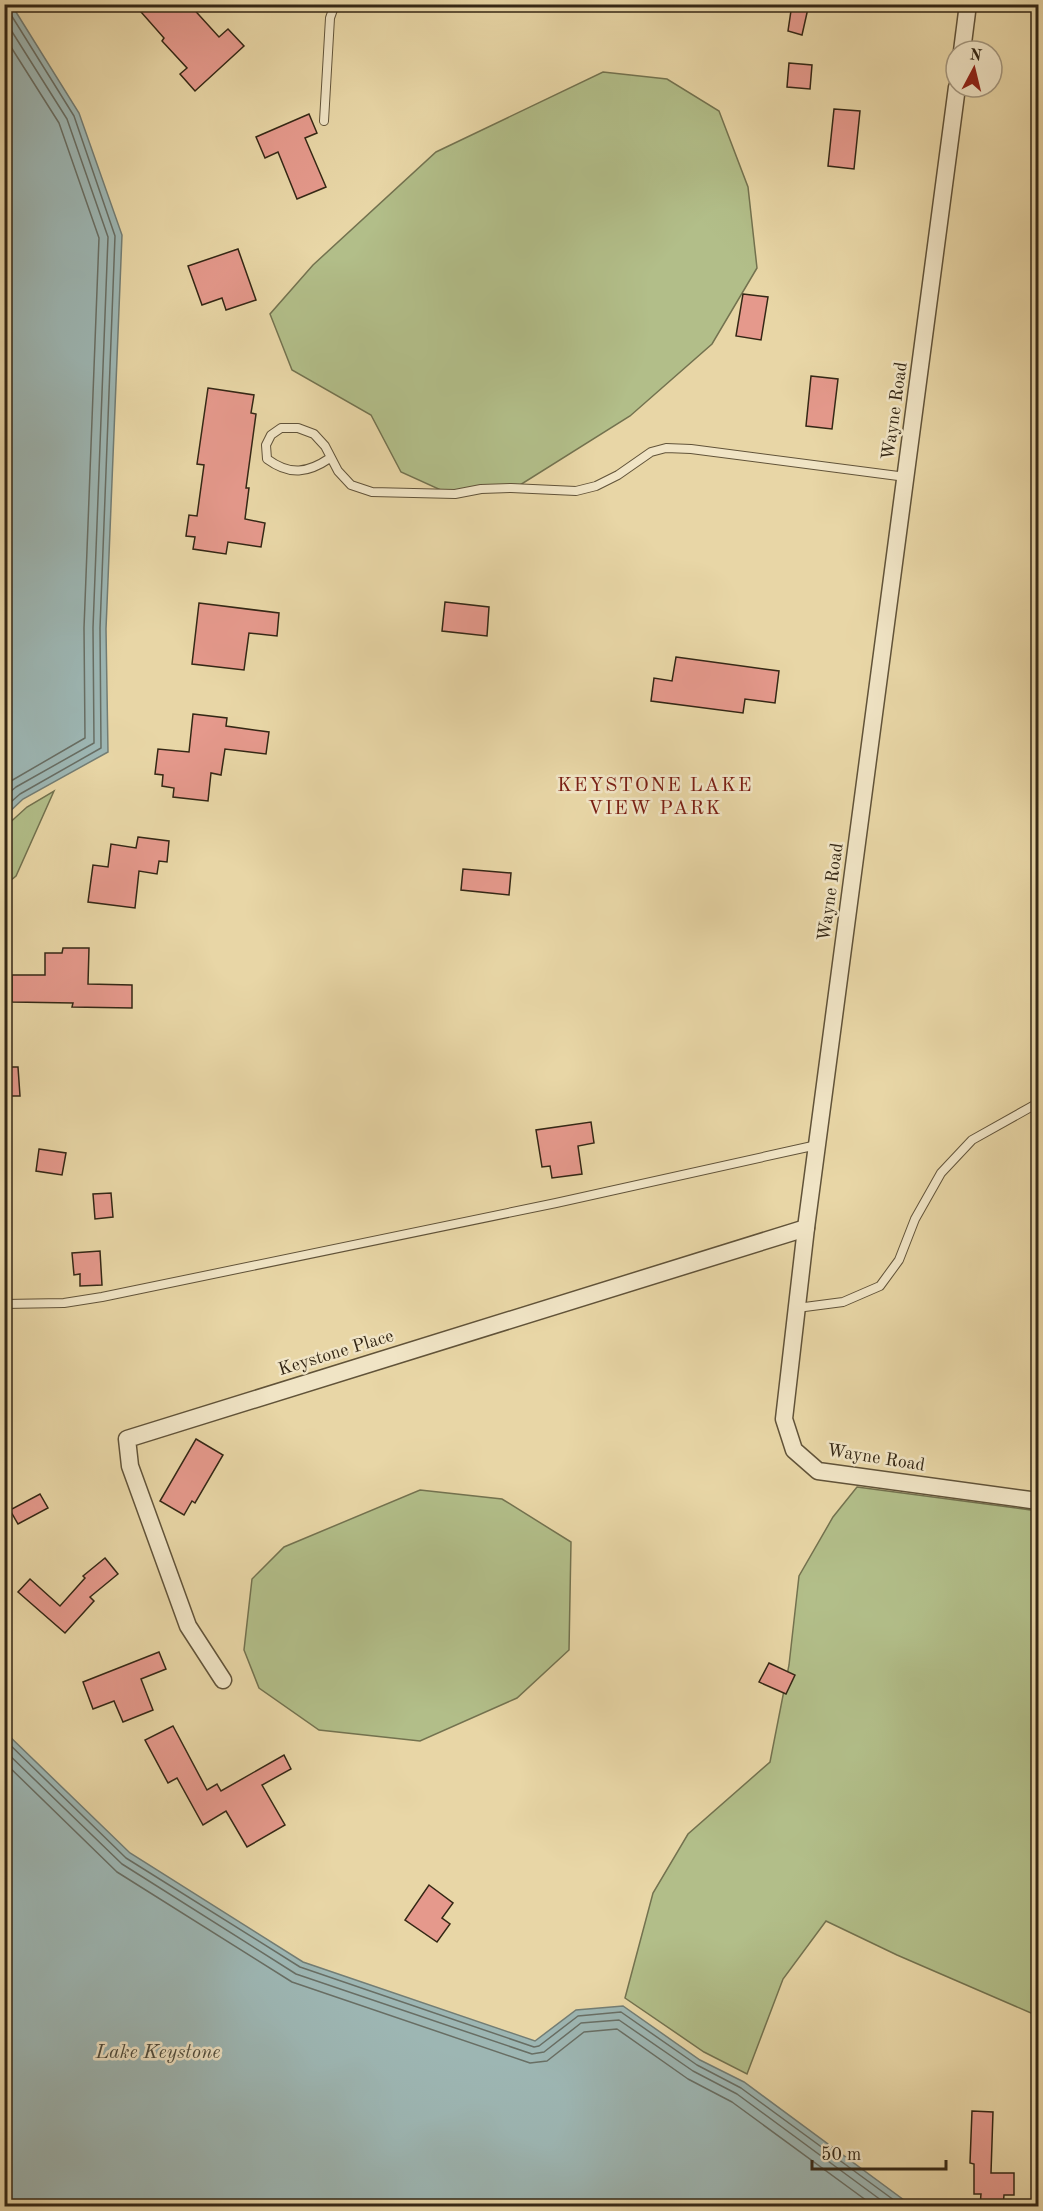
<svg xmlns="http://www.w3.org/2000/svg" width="1043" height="2211" font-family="'Old Standard TT',serif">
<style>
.green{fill:#b2be89;stroke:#73724f;stroke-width:1.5}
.water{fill:#9db6b3;stroke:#737d74;stroke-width:1.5}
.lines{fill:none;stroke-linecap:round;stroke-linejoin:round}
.shore{stroke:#686e64;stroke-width:1.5}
.building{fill:#e5998c;stroke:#342715;stroke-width:1.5}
.service-casing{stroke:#615339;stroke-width:10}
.minor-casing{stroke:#615339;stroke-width:19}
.service{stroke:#f0e4c5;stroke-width:8}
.minor{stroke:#f0e4c5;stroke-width:16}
.labels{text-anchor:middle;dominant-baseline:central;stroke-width:5;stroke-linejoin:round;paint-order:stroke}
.street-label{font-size:18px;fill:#342715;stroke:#f0e4c5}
.neighbourhood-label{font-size:20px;letter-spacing:1.5px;fill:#7a1f14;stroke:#f0e4c5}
.water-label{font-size:20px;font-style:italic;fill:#4e4b3c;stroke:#f0e4c5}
</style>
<rect width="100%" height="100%" fill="#e8d6a6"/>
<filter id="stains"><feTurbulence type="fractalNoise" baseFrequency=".00333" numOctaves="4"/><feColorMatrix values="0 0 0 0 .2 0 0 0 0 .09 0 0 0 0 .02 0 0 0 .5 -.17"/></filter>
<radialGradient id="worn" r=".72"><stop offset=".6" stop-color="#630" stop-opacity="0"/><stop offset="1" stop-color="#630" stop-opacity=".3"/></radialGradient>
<g class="green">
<path d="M603 72 667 79 719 111 748 187 757 268 712 344 630 416 520 485 454 496 401 472 371 415 292 370 270 314 313 265 436 152Z"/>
<path d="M54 791 16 876 5 885V827L27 807Z"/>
<path d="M857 1487 1038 1511V2016L897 1955 826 1921 783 1979 747 2074 704 2052 625 1998 653 1893 688 1834 770 1762 789 1665 799 1576 833 1517Z"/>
<path d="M420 1490 502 1499 571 1542 569 1650 517 1698 420 1741 319 1730 259 1688 244 1650 252 1579 284 1547Z"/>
</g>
<g class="water">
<path d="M11 4 79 113 122 235 106 629 108 752 23 799 5 816 4 5Z"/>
<path d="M4 1731 130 1853 303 1962 535 2041 576 2010 623 2006 700 2060 744 2082 912 2206H5Z"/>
</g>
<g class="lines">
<g class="shore">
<path d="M4 19 67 119 108 237 93 628 94 743 16 787 4 797"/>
<path d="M4 36 59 123 99 238 84 628 85 738 4 785"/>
<path d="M4 808 20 794 101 748 100 628 115 236 74 116 8 10 7 4"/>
<path d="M4 1739 126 1858 300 1967 534 2047 539 2046 578 2016 621 2012 697 2065 741 2088 902 2206"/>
<path d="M4 1750 122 1864 296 1974 532 2054 544 2052 581 2023 619 2020 693 2071 737 2094 889 2206"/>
<path d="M4 1762 117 1872 292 1982 530 2063 547 2061 584 2032 617 2029 688 2079 732 2102 874 2206"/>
</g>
</g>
<g class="building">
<path d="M134 4H189L219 37 228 29 244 46 195 91 180 74 187 68 162 41 164 38Z"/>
<path d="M792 4H809L802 35 788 31Z"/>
<path d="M789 63 812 65 810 89 787 87Z"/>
<path d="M834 109 860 111 854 169 828 166Z"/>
<path d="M309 114 317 133 305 138 326 187 297 199 278 152 265 158 256 137Z"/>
<path d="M238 249 256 300 226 310 222 298 202 305 188 266Z"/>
<path d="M743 294 768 297 761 340 736 336Z"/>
<path d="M811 376 838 379 832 429 806 426Z"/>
<path d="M208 388 254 395 251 413 256 414 246 488H249L245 519 265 523 261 547 228 542 226 554 193 549 195 537 186 536 189 515 197 516 204 465 197 464Z"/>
<path d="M445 602 489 607 487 636 442 631Z"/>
<path d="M199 603 279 613 277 636 249 633 244 670 192 664Z"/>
<path d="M676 657 779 671 775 703 745 699 743 713 651 701 654 678 672 681Z"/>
<path d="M193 714 227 718 226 726 269 732 266 754 225 749 221 775 211 773 208 801 173 797 174 788 162 786 163 775 155 774 158 749 189 752Z"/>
<path d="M138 837 169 841 167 862 159 861 157 874 139 871 135 908 88 902 93 865 108 867 111 844 136 848Z"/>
<path d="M463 869 511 873 509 895 461 890Z"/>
<path d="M63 948H89L88 984 132 985V1008L72 1007 73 1003 12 1002V975H45V953H62Z"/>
<path d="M4 1067H18L20 1096H4Z"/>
<path d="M591 1122 594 1143 578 1146 582 1174 552 1178 550 1166 542 1167 536 1130Z"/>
<path d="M39 1149 66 1153 62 1175 36 1171Z"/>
<path d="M111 1193 113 1217 95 1219 93 1194Z"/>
<path d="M100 1251 102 1285 80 1286V1274L74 1275 72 1253Z"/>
<path d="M196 1439 223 1455 195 1503 192 1501 184 1515 160 1501Z"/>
<path d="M40 1494 48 1508 18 1524 10 1510Z"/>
<path d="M105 1558 118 1574 90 1597 94 1601 65 1633 18 1592 30 1579 60 1606 85 1578 83 1576Z"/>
<path d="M159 1652 166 1669 141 1679 153 1710 123 1722 114 1701 93 1709 83 1682Z"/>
<path d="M769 1663 795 1675 786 1694 759 1682Z"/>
<path d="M173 1726 207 1790 217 1784 221 1791 284 1755 291 1769 262 1785 285 1825 247 1847 226 1811 203 1825 177 1778 168 1783 145 1740Z"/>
<path d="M429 1885 453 1903 442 1918 450 1924 437 1942 405 1920Z"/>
<path d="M972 2111 993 2112 991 2173H1014V2195H1004L1003 2206H980L981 2194H974V2164L970 2163Z"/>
</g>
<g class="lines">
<defs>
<g id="service">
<path d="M324 121 330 18 335 4"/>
<path d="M330 458C308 473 290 476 267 459L266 445 271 435 281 428H298L314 434 325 446 338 471 351 485 372 492 455 494 481 489 511 488 576 491 596 486 618 475 651 452 666 448 691 449 906 477"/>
<path d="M4 1304 64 1303 102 1297 556 1203 817 1145"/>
<path d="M797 1308 843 1302 880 1286 899 1260 915 1219 941 1173 972 1140 1038 1103"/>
</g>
<g id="minor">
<path d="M962 51 968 4"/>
<path d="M957 87 806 1228 784 1419 794 1450 818 1471 1038 1501"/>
<path d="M223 1680 188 1626 130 1466 127 1439 806 1228"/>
</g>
</defs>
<use href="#service" class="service-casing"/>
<use href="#minor" class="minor-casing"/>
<use href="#service" class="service"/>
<use href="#minor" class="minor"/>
</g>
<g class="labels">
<g class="street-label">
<text transform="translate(895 411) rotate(-82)">Wayne Road</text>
<text transform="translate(831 892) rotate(-82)">Wayne Road</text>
<text transform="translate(336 1353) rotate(-17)">Keystone Place</text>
<text transform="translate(876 1458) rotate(9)">Wayne Road</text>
</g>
<g class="neighbourhood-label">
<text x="655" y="786">KEYSTONE LAKE<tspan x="655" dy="23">VIEW PARK</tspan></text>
</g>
<g class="water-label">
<text x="158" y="2053">Lake Keystone</text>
</g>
</g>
<rect width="1043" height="2211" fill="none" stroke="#e8d6a6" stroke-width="24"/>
<rect x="6" y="6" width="1031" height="2199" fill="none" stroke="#342715" stroke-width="3"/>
<rect x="12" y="12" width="1019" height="2187" fill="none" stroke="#342715" stroke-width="1.5"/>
<g transform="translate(974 69) rotate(7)"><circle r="28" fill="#f0e4c5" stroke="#a5987f" stroke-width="1.5"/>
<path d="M0-4.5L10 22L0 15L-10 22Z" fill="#8f2418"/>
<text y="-9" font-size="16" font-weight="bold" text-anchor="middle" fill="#342715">N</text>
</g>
<path d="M812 2160v9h134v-9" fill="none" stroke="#342715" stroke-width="3"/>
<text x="821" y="2160" font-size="18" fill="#342715" stroke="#f0e4c5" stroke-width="4.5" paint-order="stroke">50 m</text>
<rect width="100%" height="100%" filter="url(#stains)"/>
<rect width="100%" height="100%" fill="url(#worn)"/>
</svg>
